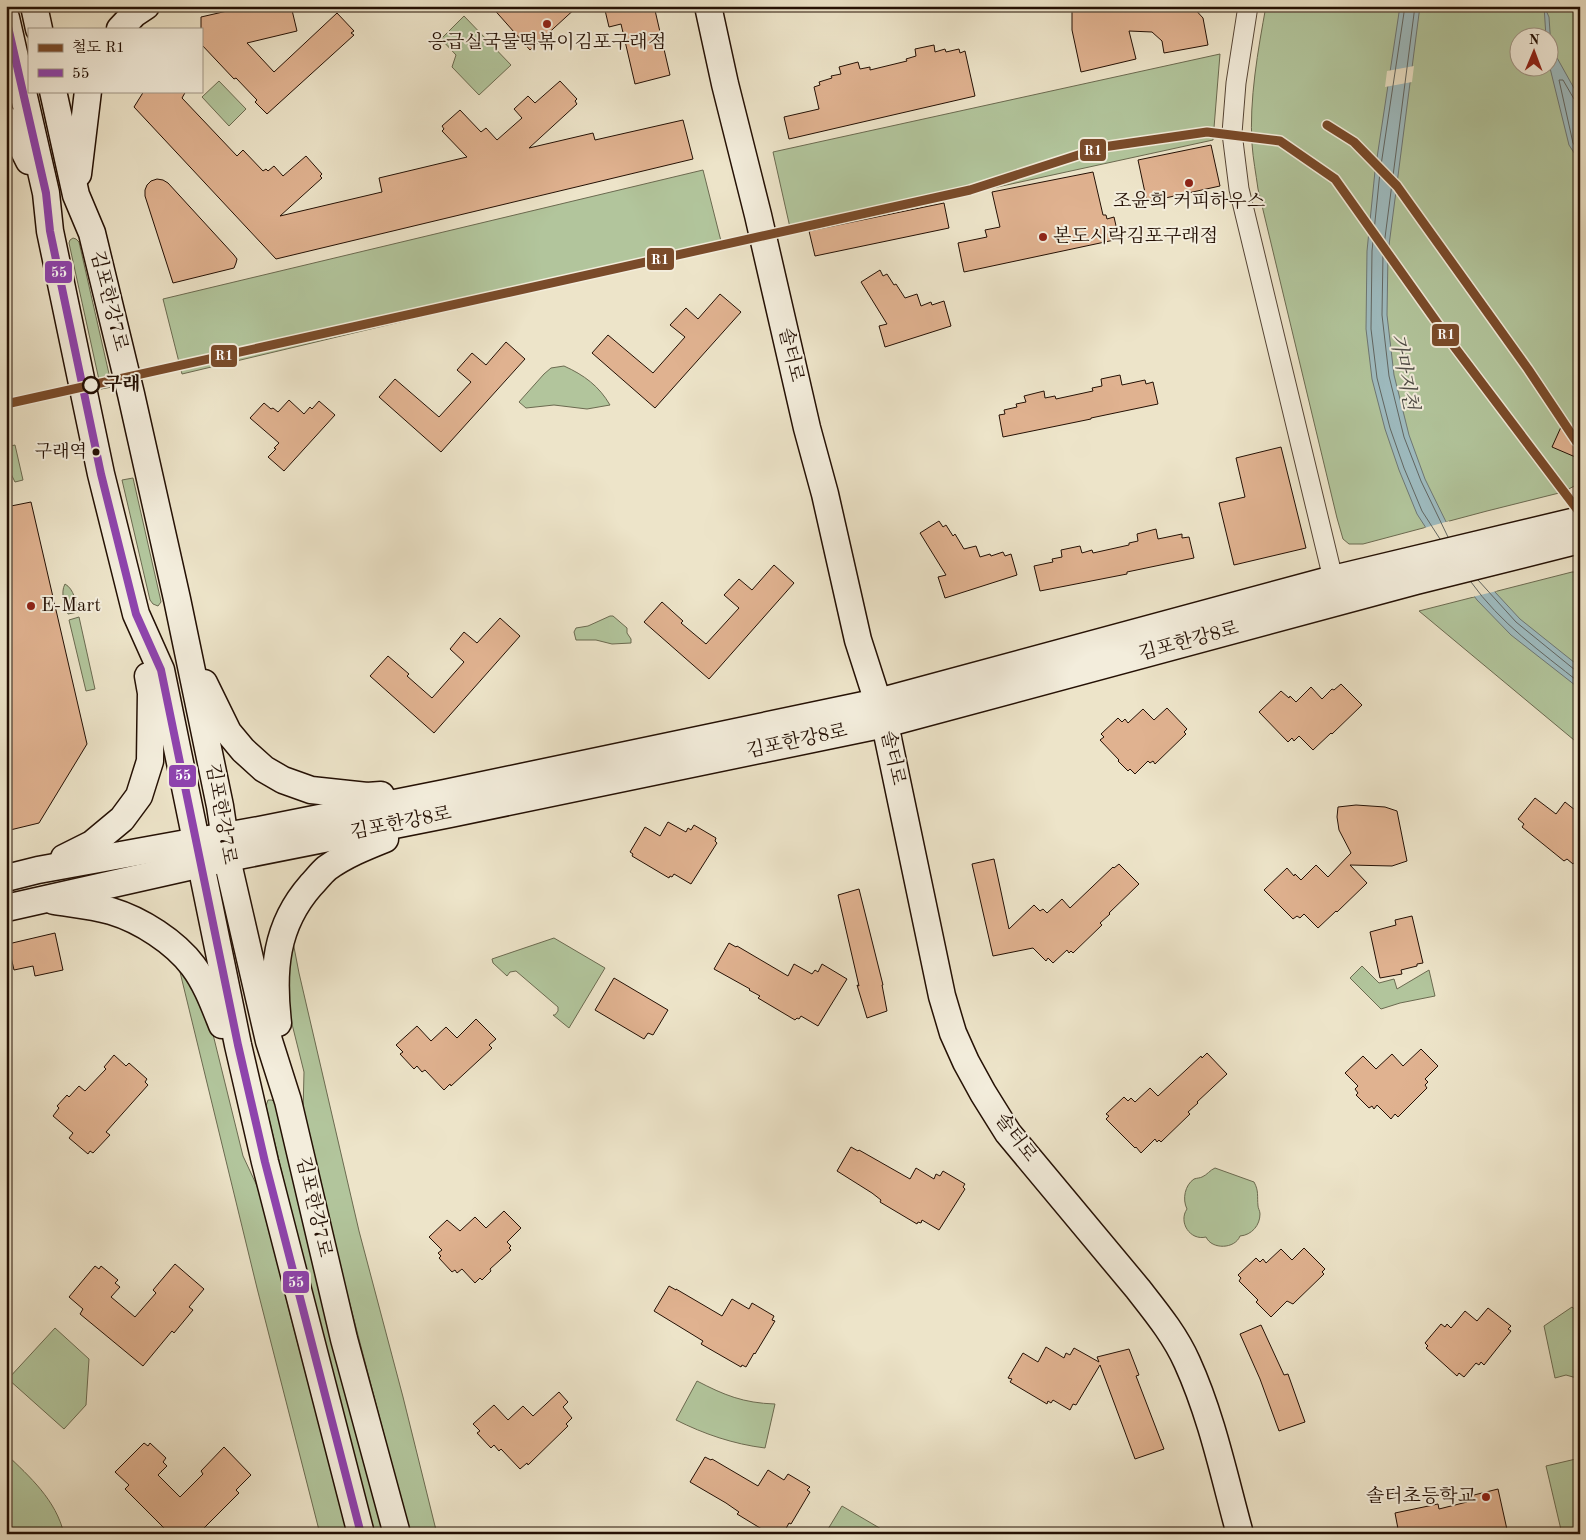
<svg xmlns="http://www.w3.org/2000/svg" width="1586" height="1540" font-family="'Old Standard TT','Noto Serif KR',serif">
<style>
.green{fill:#b2c59c;stroke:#6b6a50;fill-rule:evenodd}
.water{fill:#9ebcc1;stroke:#6d7775}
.pier{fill:#ede4c9}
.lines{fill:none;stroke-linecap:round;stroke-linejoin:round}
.shore{stroke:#616662;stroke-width:1}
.building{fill:#e0b290;stroke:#241004}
.street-casing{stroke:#564535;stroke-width:21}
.secondary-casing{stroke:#241004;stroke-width:29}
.street{stroke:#f3eddc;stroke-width:19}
.secondary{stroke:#f3eddc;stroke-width:26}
.bus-1-casing{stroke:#f3eddc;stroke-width:11}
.bus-1{stroke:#8e44ad;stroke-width:8}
.rail-1-casing{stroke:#f3eddc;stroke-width:12}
.rail-1{stroke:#7a4b2a;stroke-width:9}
.poi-dot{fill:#8f2418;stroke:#f3eddc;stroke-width:2}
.stop-dot{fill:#f3eddc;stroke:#241004;stroke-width:2.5}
.bus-dot{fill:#241004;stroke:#f3eddc;stroke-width:2}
.labels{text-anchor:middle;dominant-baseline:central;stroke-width:4;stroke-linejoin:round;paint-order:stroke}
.bus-label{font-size:18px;fill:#241004;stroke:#f3eddc;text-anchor:end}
.poi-label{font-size:19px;fill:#241004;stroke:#f3eddc}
.street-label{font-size:19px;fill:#241004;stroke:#f3eddc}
.stop-label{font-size:19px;font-weight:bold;fill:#241004;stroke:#f3eddc;text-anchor:start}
.water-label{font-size:20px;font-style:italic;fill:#4f4c46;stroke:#f3eddc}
.line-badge{stroke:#f3eddc;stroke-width:2}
.badge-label{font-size:14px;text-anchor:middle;font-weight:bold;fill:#fff}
</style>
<rect width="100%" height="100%" fill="#ede4c9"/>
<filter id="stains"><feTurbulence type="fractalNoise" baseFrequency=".004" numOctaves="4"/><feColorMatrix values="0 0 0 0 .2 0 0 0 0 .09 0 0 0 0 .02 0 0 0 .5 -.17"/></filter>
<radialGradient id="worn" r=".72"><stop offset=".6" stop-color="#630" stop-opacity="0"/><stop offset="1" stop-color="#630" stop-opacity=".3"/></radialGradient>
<g class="green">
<path d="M1266 6H1580V483L1563 492 1487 511 1363 544H1349L1343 539 1337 518 1258 189C1256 174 1253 159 1252 144 1249 100 1258 50 1266 6ZM1518 38H1548V68H1518Z"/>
<path d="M464 16 511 65 479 95 452 67 456 55 441 39Z"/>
<path d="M1220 54 1213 140 791 232 773 152Z"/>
<path d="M219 81 246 109 229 126 202 97Z"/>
<path d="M703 170 722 245 182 374 163 299Z"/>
<path d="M73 238 76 239 79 242 112 387 101 389 69 243 70 240Z"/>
<path d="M564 366C584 375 599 386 610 405L587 409 554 405 526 408 519 402 544 374 551 368Z"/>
<path d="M15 445 23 480 15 482 6 464V447Z"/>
<path d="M133 478 160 597 161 602 158 606 153 604 150 600 122 480Z"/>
<path d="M1572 572H1580V745L1419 611Z"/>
<path d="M65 584C74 589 76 602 78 612L68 614C65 605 60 593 65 584Z"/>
<path d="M610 616H613L627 628V633L631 639V643L612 644 596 640H576L574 632 576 628 588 626Z"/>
<path d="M79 617 95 689 86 691 69 620Z"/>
<path d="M554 938 605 968 569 1028 553 1015H555L558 1011V1007L516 971 510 972 507 976 493 963 492 959Z"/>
<path d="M293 942 299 973 359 1231 403 1397 437 1534H410L335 1247 303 1113 304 1072 287 1004 286 969Z"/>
<path d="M1362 966 1379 983 1394 979 1397 989 1429 970 1435 996 1400 1003 1381 1009 1350 978Z"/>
<path d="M182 969 207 1010 243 1156 257 1186 263 1205 290 1314 348 1534H320L257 1288 180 972Z"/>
<path d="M268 1100H272L276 1104 384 1534H374L302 1257 266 1106Z"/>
<path d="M1215 1168 1254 1182C1259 1191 1257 1196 1258 1206 1258 1208 1260 1211 1260 1214 1260 1225 1252 1235 1240 1236 1235 1249 1212 1250 1206 1237 1190 1241 1178 1222 1187 1209 1182 1199 1185 1185 1194 1179 1197 1178 1200 1178 1202 1177 1207 1175 1210 1170 1215 1168Z"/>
<path d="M1572 1307 1580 1314V1379L1566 1375 1555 1378 1544 1326Z"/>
<path d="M55 1328 89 1359 86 1405 64 1429 8 1379Z"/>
<path d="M697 1381C724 1395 743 1403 775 1404L765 1448C733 1444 704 1434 676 1420Z"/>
<path d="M6 1454C30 1477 56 1500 64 1534H6Z"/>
<path d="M1580 1458V1534H1562L1546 1466Z"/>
<path d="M842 1506 888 1533 889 1534H825Z"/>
</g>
<g class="water">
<path d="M1400 6H1420L1388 253 1387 315 1394 375 1409 435 1425 479 1452 534 1483 579 1520 619 1580 667V689L1511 635 1477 600 1439 548 1417 514 1399 470 1385 429 1372 379 1366 329 1367 251 1375 171Z"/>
<path d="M1544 6 1549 17 1551 47 1580 99V162L1569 145 1549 64 1548 38 1546 37Z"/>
</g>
<g class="pier">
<path d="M1414 66 1412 82 1385 87 1387 71Z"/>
<path d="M1449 521 1454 532 1485 578 1497 591 1472 597 1424 528Z"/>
</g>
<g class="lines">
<g class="shore">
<path d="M1405 6 1380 172 1372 251 1371 329 1377 378 1390 428 1404 468 1422 511 1440 539"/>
<path d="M1415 6 1383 253 1382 315 1389 376 1404 437 1421 481 1448 537"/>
<path d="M1580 101 1574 99 1563 80H1559L1573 143 1580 153"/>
<path d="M1478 580 1516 622 1575 670 1580 671"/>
<path d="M1471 582C1500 623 1541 652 1580 683"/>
</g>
</g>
<g class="building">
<path d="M249 6H291L297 31 247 43 274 72 337 13 354 31 351 33 354 35 267 114 255 102 257 100 236 78 234 79 201 44V17Z"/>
<path d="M491 6H578L530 50Z"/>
<path d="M604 6H654L670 75 635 84 621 24 609 27Z"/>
<path d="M1079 6H1192L1203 18 1208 45 1164 53 1162 41 1152 32 1129 31 1136 59 1081 72 1072 30V7Z"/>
<path d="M934 45 935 52 945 49 946 52 959 49 960 53 965 51 975 96 789 139 784 117 819 109 814 87 820 85 819 82 832 78 831 76 841 74 839 67 858 62 860 69 870 67V70L907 61 906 59 916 56 915 49Z"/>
<path d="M560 81 577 99 575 101 577 104 529 148 593 133 595 140 683 120 693 159 276 259 134 107 144 91H186L182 98 237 156 243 150 263 171 266 169 268 171 274 166 283 176 306 156 322 174 320 176 322 178 280 216 382 192 379 178 467 157 442 131 444 129 442 126 460 110 481 132 486 128 497 140 522 118 514 109 528 96 535 103Z"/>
<path d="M1211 145 1220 186 1147 202 1138 160Z"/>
<path d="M1093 172 1103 215H1106L1107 219 1114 217 1119 239 964 272 958 243 987 237 985 230 1000 227 992 192Z"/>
<path d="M157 179 163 180 168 183 234 255 237 259 236 263 234 268 173 283 145 196V190L147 185 151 181Z"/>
<path d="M944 203 949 228 815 256 809 231Z"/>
<path d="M880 270 883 276 887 274 894 285 896 284 905 298 917 294 921 306 931 302 932 305 944 301 951 326 885 347 879 326 887 324 861 282Z"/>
<path d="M720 294 741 312 655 408 592 353 608 335 653 373 685 337 670 325 686 308 698 319Z"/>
<path d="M506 342 525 359 441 452 379 397 395 379 439 417 471 382 457 370 472 353 486 365Z"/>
<path d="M1120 375 1122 385 1145 380 1146 384 1153 382 1158 404 1091 418V419L1003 437 999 415 1005 414 1004 410 1017 407 1016 404 1026 402 1024 396 1044 391 1045 398 1055 396 1056 399 1093 391 1092 388 1102 386 1101 379Z"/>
<path d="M289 400 304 414 310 407 312 409 319 401 335 415 284 471 268 457 276 449 274 448 279 443 250 418 264 403 271 409 273 408 278 412Z"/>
<path d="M1561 427 1580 435V459L1552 447Z"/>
<path d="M1281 447 1306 548 1234 565 1219 503 1245 497 1236 458Z"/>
<path d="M31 502 87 744 39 823 6 831V507Z"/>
<path d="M939 521 943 527 946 525 953 536 955 534 964 549 976 546 980 557 990 554 991 556 1003 552 1005 556 1011 554 1017 575 945 598 938 577 946 575 920 533Z"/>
<path d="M1156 529 1158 539 1182 534V538L1189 537 1194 558 1127 572V574L1040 591 1034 566 1053 562 1052 559 1062 557 1061 550 1080 546 1082 553 1092 550 1093 553 1129 545V543L1138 541 1137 534Z"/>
<path d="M774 565 794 583 709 679 644 622 662 602 683 621 681 623 706 644 739 608 724 595 739 579 752 590Z"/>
<path d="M500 618 520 636 434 733 370 676 388 656 409 674 407 676 432 698 464 662 450 649 464 632 477 643Z"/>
<path d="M1341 684 1362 705 1332 734 1331 733 1313 750 1299 736 1294 741 1292 738 1288 742 1259 712 1281 691 1289 698 1290 696 1296 702 1311 687 1322 699 1332 689 1334 690Z"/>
<path d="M1167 708 1187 729 1184 732 1186 734 1155 764 1153 761 1150 763 1148 761 1135 774 1130 769 1128 771 1118 761 1119 760 1100 740 1104 737 1101 734 1118 718 1122 722 1125 719 1128 723 1143 709 1154 720Z"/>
<path d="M1535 798 1556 814 1565 802 1580 814V856L1573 864 1567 859 1564 861 1522 827 1524 824 1518 819Z"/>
<path d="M1356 805 1385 807 1397 811 1407 861 1392 866 1350 865 1367 883 1337 912 1336 911 1318 928 1304 914 1300 918 1297 916 1293 919 1264 890 1287 868 1294 876 1295 874 1301 880 1316 865 1328 877 1351 853 1339 830 1337 817 1338 807Z"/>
<path d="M668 822 686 832 688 828 691 830 694 825 716 838 715 841 717 843 691 884 674 874 672 877 670 876 669 878 632 856 633 854 630 852 645 827 660 836Z"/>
<path d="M994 859 1009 929 1034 905 1040 911 1043 909 1047 913 1062 899 1070 908 1113 867 1114 868 1119 864 1139 884 1109 913 1110 914 1100 923 1102 925 1073 953 1071 951 1069 953 1067 950 1053 963 1048 958 1046 961 1033 948 993 956 972 864Z"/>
<path d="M859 889 883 985H882L887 1011 867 1018 857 985 859 986 838 895Z"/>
<path d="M1412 916 1423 963 1417 964V966L1401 970 1402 974 1380 978 1370 932 1396 925 1395 920Z"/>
<path d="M55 933 63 970 35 976 33 966 14 970 8 944Z"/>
<path d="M729 943 736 947 737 946 788 976 794 964 812 974 815 970 818 972 822 964 847 979 818 1026 801 1016 799 1019 797 1018 795 1020 758 998 760 996 749 990 750 989 714 969Z"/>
<path d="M614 978 668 1010 653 1035 648 1033 644 1039 595 1010Z"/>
<path d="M476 1019 496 1039 489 1045 492 1048 451 1086 450 1084 444 1090 425 1070 422 1072 417 1066 414 1069 400 1054 403 1052 396 1045 417 1026 431 1041 446 1027 457 1038Z"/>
<path d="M1421 1049 1438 1066 1425 1079 1428 1082 1425 1085 1427 1088 1398 1117 1395 1114 1391 1119 1377 1105 1374 1109 1372 1106 1369 1108 1356 1095 1358 1093 1355 1089 1358 1086 1345 1073 1363 1056 1376 1069 1392 1054 1403 1066Z"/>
<path d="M1207 1053 1227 1074 1197 1102 1198 1103 1188 1112 1190 1114 1161 1142 1159 1140 1157 1142 1155 1139 1141 1153 1136 1147 1135 1148 1106 1119 1109 1116 1106 1114 1124 1097 1128 1101 1131 1098 1135 1102 1150 1088 1158 1096 1201 1056 1202 1058Z"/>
<path d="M114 1055 126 1066 129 1063 147 1079 145 1082 148 1085 106 1132 110 1135 93 1153 90 1151 88 1154 69 1138 73 1133 53 1116 59 1108 57 1106 67 1095 69 1097 79 1086 85 1091 106 1069 104 1067Z"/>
<path d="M851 1147 858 1151 859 1150 910 1179 916 1168 934 1179 936 1174 940 1176 943 1171 965 1184 963 1187 965 1189 939 1230 922 1220 921 1223 918 1222 917 1224 880 1202 881 1200 872 1193 837 1171Z"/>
<path d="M504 1211 521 1228 507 1242 511 1246 509 1248 511 1250 490 1269 491 1271 482 1280 480 1278 475 1283 462 1269 457 1273 455 1270 452 1272 439 1258 441 1256 438 1253 442 1250 429 1237 447 1220 460 1231 475 1217 486 1228Z"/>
<path d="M1304 1248 1325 1269 1322 1272 1324 1274 1293 1304 1287 1301 1271 1317 1256 1302 1258 1300 1239 1281 1241 1278 1238 1275 1256 1258 1260 1262 1263 1259 1266 1263 1281 1249 1292 1260Z"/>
<path d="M175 1264 204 1289 189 1307 193 1310 174 1333 172 1331 143 1366 80 1314 83 1309 69 1297 95 1266 99 1269 101 1266 118 1280 115 1283 120 1287 111 1297 135 1317 156 1293 153 1290Z"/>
<path d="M669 1286 676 1290V1289L722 1316 732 1299 749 1309 752 1303 774 1316 772 1320 775 1321 755 1354 754 1353 746 1367 742 1365 741 1367 701 1344 703 1341 690 1333 654 1311Z"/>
<path d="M1488 1308 1511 1326 1508 1329 1511 1331 1484 1365 1481 1362 1479 1365 1476 1363 1464 1377 1459 1373 1457 1376 1426 1348 1428 1346 1425 1343 1441 1324 1445 1327 1447 1324 1451 1328 1465 1311 1477 1321Z"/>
<path d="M1261 1325 1284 1375 1288 1374 1305 1422 1279 1431 1260 1379 1240 1334Z"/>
<path d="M1046 1347 1064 1358 1066 1353 1070 1355 1074 1348 1099 1362 1097 1357 1129 1349 1139 1375 1136 1376 1164 1449 1135 1459 1100 1365 1076 1405 1073 1404 1070 1410 1053 1400 1051 1403 1048 1401 1047 1404 1010 1382 1012 1379 1008 1378 1023 1353 1038 1362Z"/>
<path d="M559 1392 568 1402 563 1407 572 1418 566 1424 568 1426 528 1465 527 1463 520 1469 501 1449 499 1451 494 1445 491 1448 477 1433 480 1431 473 1424 494 1405 508 1420 523 1406 533 1416Z"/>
<path d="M144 1443 148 1446 150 1443 166 1458 163 1462 167 1466 158 1475 180 1497 203 1474 201 1471 224 1447 251 1475 236 1490 239 1493 198 1534H170L125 1489 129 1485 115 1472Z"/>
<path d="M705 1457 711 1460 712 1459 758 1486 768 1470 784 1480 788 1474 810 1487 807 1490 810 1492 791 1524 789 1523 783 1534H770L737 1514 739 1512 726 1503 690 1482Z"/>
<path d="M1498 1489 1508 1534H1399L1395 1513 1438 1504 1439 1509 1467 1502 1466 1497Z"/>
</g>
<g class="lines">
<defs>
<path id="street" d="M1248 6 1236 83 1232 133 1239 189 1336 591"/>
<g id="secondary">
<path d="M34 6 39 29"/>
<path d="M708 6 725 84 758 215 807 428 825 494 858 640 885 724 942 996 953 1033 966 1062 983 1093 1008 1133 1138 1289C1156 1312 1175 1335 1187 1362 1212 1417 1224 1476 1240 1534"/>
<path d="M6 18 46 193 50 231 101 474 136 614 161 670 238 1045 265 1162 361 1534"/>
<path d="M120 29 134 14 146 6"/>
<path d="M53 91 76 195 92 233 131 394 177 599 220 806 230 872 269 1041 288 1101 344 1339 397 1534"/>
<path d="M6 120 13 129 29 161"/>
<path d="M78 174 88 91"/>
<path d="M204 683 228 732 243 750 264 769 283 780 311 790 367 796 381 795"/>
<path d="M64 858 92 844 122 819 139 796 150 761 151 693 148 676"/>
<path d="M6 878 38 870 259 830 445 793 878 702 1333 579 1580 520"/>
<path d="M54 901C73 904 93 906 111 911 141 920 175 942 193 966 206 983 214 1005 222 1025"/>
<path d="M6 908 228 858 450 814 885 724 1416 581 1580 540"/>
<path d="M278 1023C272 971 275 926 311 885 316 880 321 873 327 868 345 855 365 847 385 839"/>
</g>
</defs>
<use href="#street" class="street-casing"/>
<use href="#secondary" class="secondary-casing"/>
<use href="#street" class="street"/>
<use href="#secondary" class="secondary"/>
<defs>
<path id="bus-1" d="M6 18 46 193 50 231 101 474 136 614 161 670 238 1045 265 1162 361 1534"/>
</defs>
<use href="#bus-1" class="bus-1-casing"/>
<use href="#bus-1" class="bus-1"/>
<defs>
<g id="rail-1">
<path d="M1327 125 1354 142 1397 186 1528 369 1576 441"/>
<path d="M6 404 970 190 1103 147 1207 132 1280 141 1335 179 1453 345 1580 513"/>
</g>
</defs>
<use href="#rail-1" class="rail-1-casing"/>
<use href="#rail-1" class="rail-1"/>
</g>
<g class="poi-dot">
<circle cx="547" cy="24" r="5"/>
<circle cx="1189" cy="183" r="5"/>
<circle cx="1043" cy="237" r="5"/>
<circle cx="31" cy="606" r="5"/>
<circle cx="1486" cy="1497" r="5"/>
</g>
<circle class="stop-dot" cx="91" cy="385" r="8"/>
<circle class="bus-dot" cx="96" cy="452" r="4.5"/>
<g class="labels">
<g class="bus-label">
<text x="87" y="452">구래역</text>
</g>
<g class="poi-label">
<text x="547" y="43">응급실국물떡볶이김포구래점</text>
<text x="1189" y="202">조윤희 커피하우스</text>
<text x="1053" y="237" text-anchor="start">본도시락김포구래점</text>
<text x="41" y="606" text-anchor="start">E-Mart</text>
<text x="1476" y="1497" text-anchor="end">솔터초등학교</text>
</g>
<g class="street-label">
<text transform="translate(108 301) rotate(76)">김포한강7로</text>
<text transform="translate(790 355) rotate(77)">솔터로</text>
<text transform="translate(1189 642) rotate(-15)">김포한강8로</text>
<text transform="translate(797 742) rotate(-12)">김포한강8로</text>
<text transform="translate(892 758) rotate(78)">솔터로</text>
<text transform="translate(220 814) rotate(80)">김포한강7로</text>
<text transform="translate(401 824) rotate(-11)">김포한강8로</text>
<text transform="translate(1015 1138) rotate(53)">솔터로</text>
<text transform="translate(313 1207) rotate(77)">김포한강7로</text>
</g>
<g class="stop-label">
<text x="104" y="385">구래</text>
</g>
<g class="water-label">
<text transform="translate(1403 372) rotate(79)">가마지천</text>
</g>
</g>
<g class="line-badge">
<rect x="1079" y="138" width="28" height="24" rx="5" fill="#7a4b2a"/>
<rect x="646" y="247" width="29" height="24" rx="5" fill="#7a4b2a"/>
<rect x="44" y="260" width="29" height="24" rx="5" fill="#8e44ad"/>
<rect x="1431" y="323" width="29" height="24" rx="5" fill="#7a4b2a"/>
<rect x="210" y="344" width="28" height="24" rx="5" fill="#7a4b2a"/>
<rect x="168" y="764" width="29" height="24" rx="5" fill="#8e44ad"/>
<rect x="282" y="1270" width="28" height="24" rx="5" fill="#8e44ad"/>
</g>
<g class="badge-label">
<text x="1093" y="155">R1</text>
<text x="660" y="264">R1</text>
<text x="59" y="277">55</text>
<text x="1446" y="339">R1</text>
<text x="224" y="360">R1</text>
<text x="183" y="780">55</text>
<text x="296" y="1287">55</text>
</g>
<rect width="1586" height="1540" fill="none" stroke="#ede4c9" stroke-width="25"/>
<rect x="8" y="8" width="1571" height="1525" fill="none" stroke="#241004" stroke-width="2.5"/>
<rect x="12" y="12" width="1561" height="1515" fill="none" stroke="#241004"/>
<rect x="28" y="28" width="175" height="65" fill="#f3eddc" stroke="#a09586"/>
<rect x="38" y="44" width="25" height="8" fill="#7a4b2a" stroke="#a09586"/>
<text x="72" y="52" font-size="15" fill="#241004">철도 R1</text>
<rect x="38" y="69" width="25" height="8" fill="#8e44ad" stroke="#a09586"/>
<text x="72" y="78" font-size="15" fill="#241004">55</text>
<g transform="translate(1534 52) rotate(1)"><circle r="24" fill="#f3eddc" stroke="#a09586"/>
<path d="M0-4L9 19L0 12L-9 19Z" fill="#8f2418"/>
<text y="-8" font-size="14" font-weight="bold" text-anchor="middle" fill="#241004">N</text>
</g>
<rect width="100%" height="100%" filter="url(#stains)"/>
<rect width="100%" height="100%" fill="url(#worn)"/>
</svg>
